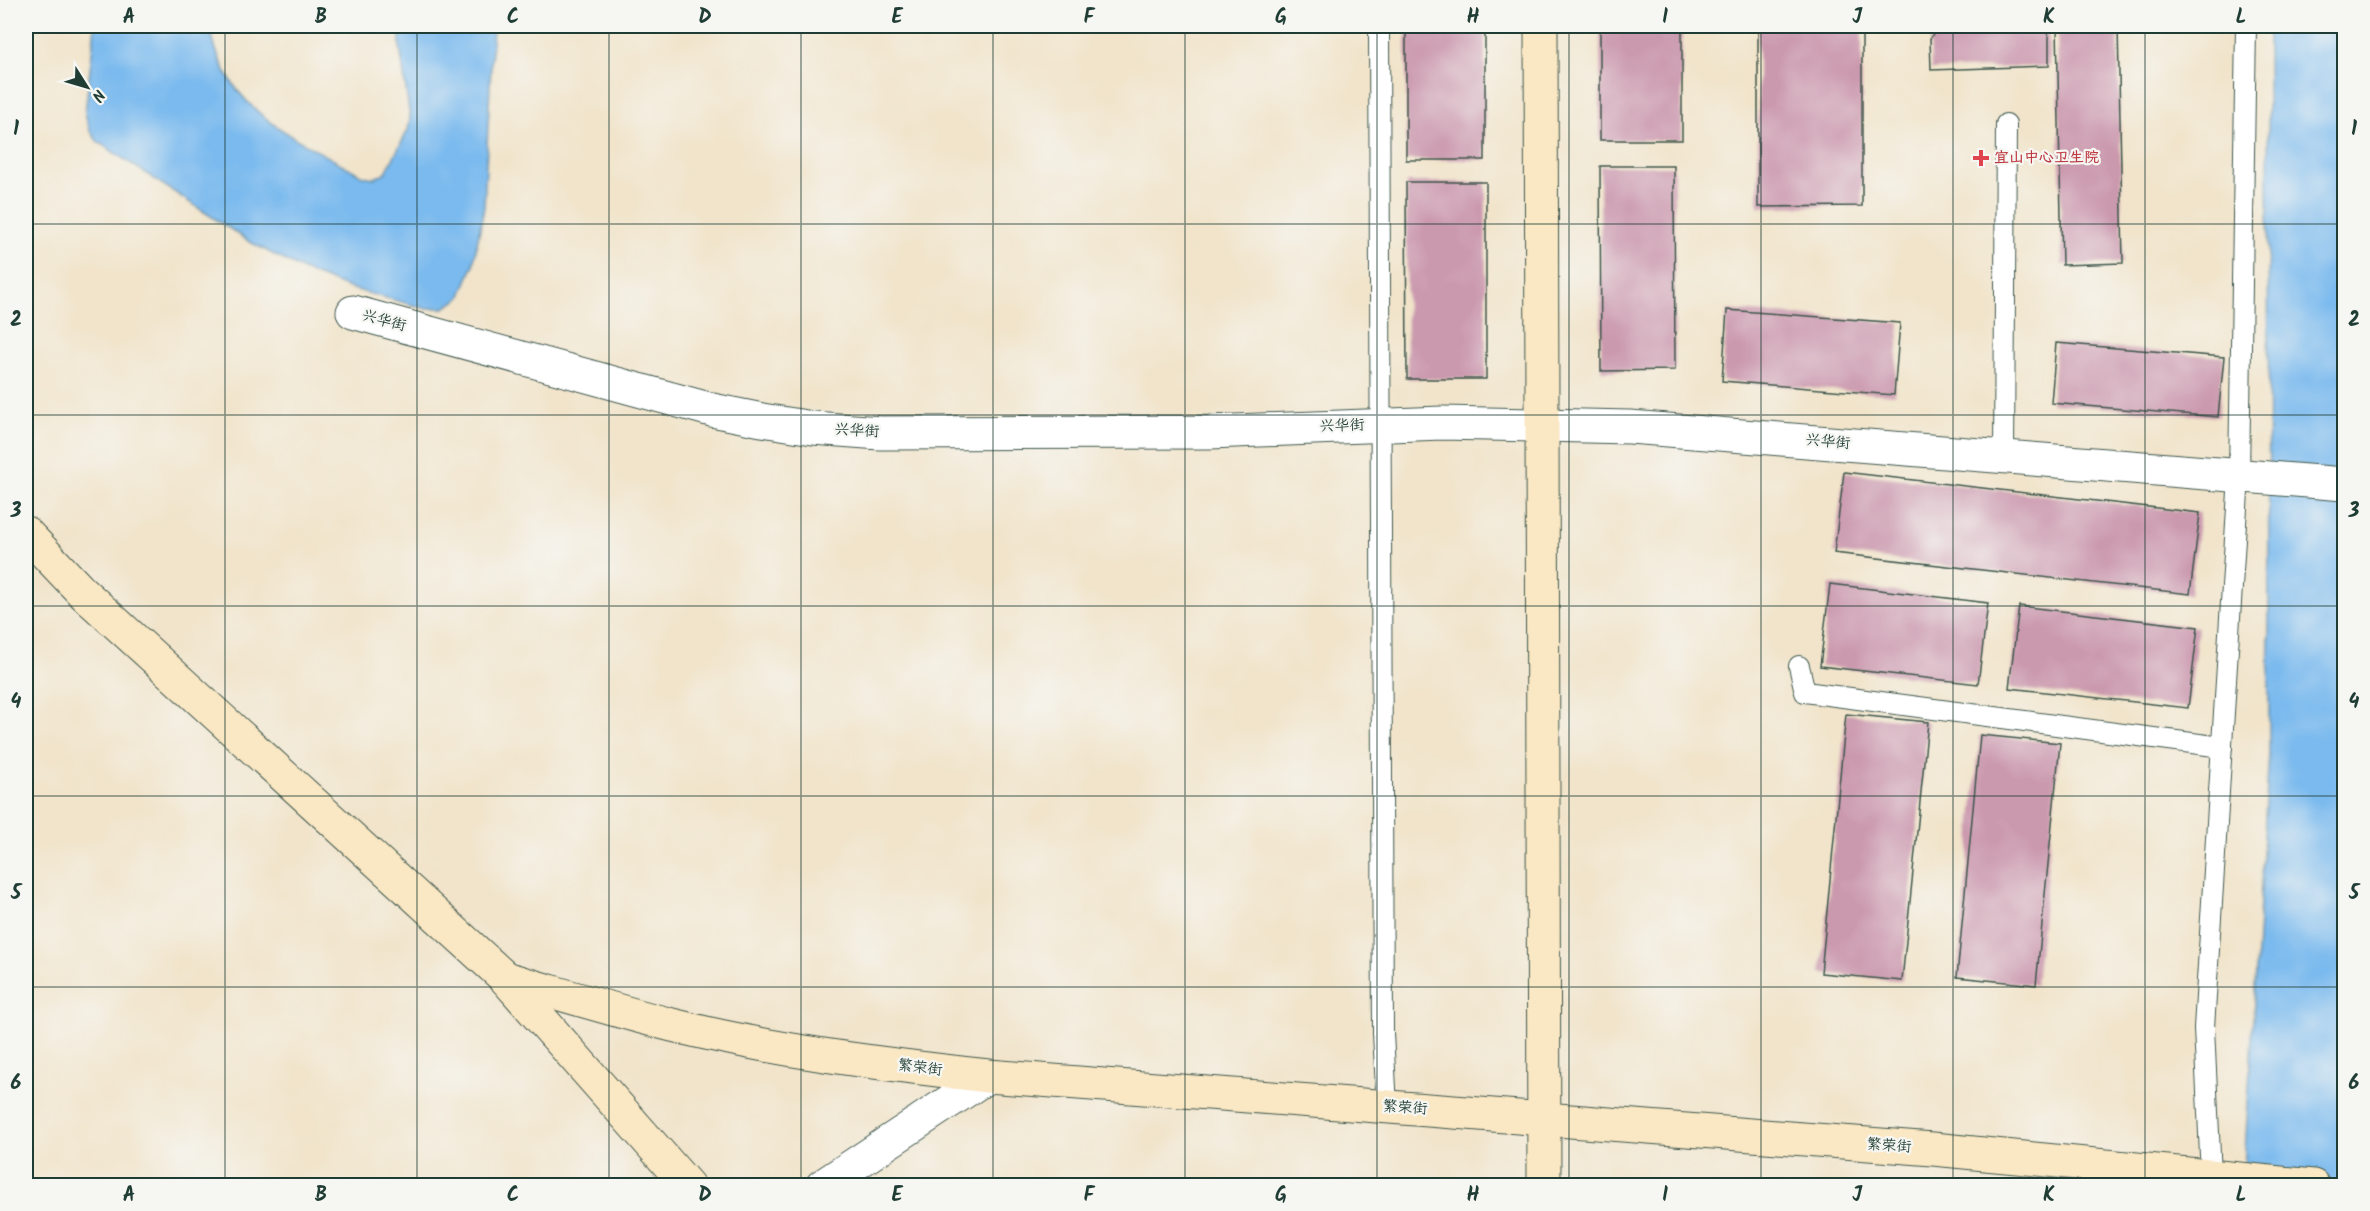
<svg xmlns="http://www.w3.org/2000/svg" width="2370" height="1211" font-family="Kalam,'LXGW WenKai TC',sans-serif">
<style>
.water{fill:#7abaee;stroke:#4c7c91;stroke-width:1.5}
.building{fill:#cb99ae}
.lines{fill:none;stroke-linecap:round;stroke-linejoin:round}
.lane-casing{stroke:#3e564b;stroke-width:22}
.street-casing{stroke:#3e564b;stroke-width:35}
.secondary-casing{stroke:#3e564b;stroke-width:35}
.lane{stroke:#fff;stroke-width:20}
.street{stroke:#fff;stroke-width:33}
.secondary{stroke:#fae7c3;stroke-width:33}
.grid{fill:none;stroke:#1f3d34;stroke-width:1.5;stroke-opacity:0.55}
.health-dot{fill:#e0444e;stroke:#f6f6f2;stroke-width:2}
.labels{text-anchor:middle;dominant-baseline:central;stroke-width:4.5;stroke-linejoin:round;paint-order:stroke}
.health-label{font-size:15px;font-weight:bold;fill:#be3a42;stroke:#f6f6f2;text-anchor:start}
.street-label{font-size:15px;fill:#1f3d34;stroke:#f6f6f2}
.neatline{fill:none;stroke:#1f3d34;stroke-width:2}
.grid-label{font-size:20px;text-anchor:middle;font-weight:bold;fill:#1f3d34}
</style>
<rect width="100%" height="100%" fill="#f6f6f2"/>
<filter id="ink" filterUnits="userSpaceOnUse"><feTurbulence type="fractalNoise" baseFrequency=".0167" numOctaves="2"/><feDisplacementMap in="SourceGraphic" scale="12" xChannelSelector="R" yChannelSelector="G"/><feConvolveMatrix kernelMatrix="1 2 1 2 8 2 1 2 1" color-interpolation-filters="sRGB"/></filter>
<filter id="wash" filterUnits="userSpaceOnUse"><feTurbulence type="fractalNoise" baseFrequency=".008" numOctaves="4" result="noise"/><feDisplacementMap in="SourceGraphic" scale="24" xChannelSelector="R" yChannelSelector="G"/><feGaussianBlur stdDeviation="1.35" result="paint"/><feColorMatrix in="noise" values="0 0 0 0 0 0 0 0 0 0 0 0 0 0 0 0 0 1.4 0 .05"/><feComposite in="paint" operator="in"/></filter>
<g filter="url(#wash)">
<rect width="100%" height="100%" fill="#f1e4cb"/>
<g class="water">
<path d="M95 26H210C225 113 295 137 363 176L375 178 386 172 408 130 410 118 400 47V26H493L484 207 473 266 460 298 444 308H424L349 288 303 270 250 242 98 142 90 131 85 113Z"/>
<path d="M2268 26H2344V1185L2243 1186 2269 752Z"/>
</g>
<g id="blocks">
<g class="building">
<rect x="1406" y="26" width="79" height="134"/>
<rect x="1600" y="26" width="82" height="114"/>
<path d="M1758 26H1862V206L1758 207Z"/>
<path d="M1938 26H2042L2049 36V66L1931 70 1930 39Z"/>
<path d="M2057 26H2118L2123 263 2062 265Z"/>
<path d="M1600 166H1674L1675 370 1601 371Z"/>
<path d="M1406 182H1486V379H1407Z"/>
<path d="M1727 310 1900 323 1894 395 1722 381Z"/>
<path d="M2056 343 2224 357 2218 417 2051 403Z"/>
<path d="M1844 472 2200 513 2190 594 1834 553Z"/>
<path d="M1830 584 1988 603 1978 684 1820 666Z"/>
<path d="M2019 606 2198 627 2188 708 2009 688Z"/>
<path d="M1846 714 1928 722 1902 981 1821 973Z"/>
<path d="M1980 735 2060 743 2036 985 1957 977Z"/>
</g>
</g>
</g>
<g filter="url(#ink)">
<use href="#blocks" fill-opacity="0" stroke="#3e564b" stroke-width="1.5"/>
<g class="lines">
<defs>
<g id="lane">
<path d="M1379 26 1383 1033 1387 1107"/>
<path d="M2004 457 2006 124"/>
<path d="M1799 666 1805 692 2222 747"/>
<path d="M2211 1176 2204 1028 2239 476 2246 26"/>
</g>
<g id="street">
<path d="M353 312 712 410 762 420 813 428 880 433 1210 432 1442 423 1630 427 2344 484"/>
<path d="M822 1186 988 1076"/>
</g>
<g id="secondary">
<path d="M1541 26 1544 1186"/>
<path d="M26 533 81 591 505 978 688 1186"/>
<path d="M505 978C561 994 616 1011 672 1025 775 1051 882 1064 988 1076L1933 1149 2313 1186"/>
</g>
</defs>
<use href="#lane" class="lane-casing"/>
<use href="#street" class="street-casing"/>
<use href="#secondary" class="secondary-casing"/>
<use href="#lane" class="lane"/>
<use href="#street" class="street"/>
<use href="#secondary" class="secondary"/>
</g>
</g>
<path class="grid" d="M225 26V1186M417 26V1186M609 26V1186M801 26V1186M993 26V1186M1185 26V1186M1377 26V1186M1569 26V1186M1761 26V1186M1953 26V1186M2145 26V1186M26 224H2344M26 415H2344M26 606H2344M26 796H2344M26 987H2344"/>
<path class="health-dot" d="M1978 149h6v6h6v6h-6v6h-6v-6h-6v-6h6z"/>
<g class="labels">
<g class="health-label">
<text x="1994" y="158">宜山中心卫生院</text>
</g>
<g class="street-label">
<text transform="translate(384 321) rotate(15)">兴华街</text>
<text transform="translate(1342 426) rotate(-2)">兴华街</text>
<text transform="translate(857 431) rotate(3)">兴华街</text>
<text transform="translate(1828 442) rotate(5)">兴华街</text>
<text transform="translate(920 1068) rotate(7)">繁荣街</text>
<text transform="translate(1405 1108) rotate(4)">繁荣街</text>
<text transform="translate(1889 1146) rotate(4)">繁荣街</text>
</g>
</g>
<rect width="2370" height="1211" fill="none" stroke="#f6f6f2" stroke-width="66"/>
<g transform="translate(87 87) rotate(127)" stroke="#f6f6f2" stroke-width="4.5" paint-order="stroke">
<path d="M0-4.5L10 22L0 15L-10 22Z" fill="#1f3d34"/>
<text y="-9" font-size="16" font-weight="bold" text-anchor="middle" fill="#1f3d34">N</text>
</g>
<rect x="33" y="33" width="2304" height="1145" class="neatline"/>
<g class="grid-label">
<text x="129" y="23">A</text>
<text x="321" y="23">B</text>
<text x="513" y="23">C</text>
<text x="705" y="23">D</text>
<text x="897" y="23">E</text>
<text x="1089" y="23">F</text>
<text x="1281" y="23">G</text>
<text x="1473" y="23">H</text>
<text x="1665" y="23">I</text>
<text x="1857" y="23">J</text>
<text x="2049" y="23">K</text>
<text x="2241" y="23">L</text>
<text x="16" y="135">1</text>
<text x="2354" y="135">1</text>
<text x="16" y="326">2</text>
<text x="2354" y="326">2</text>
<text x="16" y="517">3</text>
<text x="2354" y="517">3</text>
<text x="16" y="708">4</text>
<text x="2354" y="708">4</text>
<text x="16" y="899">5</text>
<text x="2354" y="899">5</text>
<text x="16" y="1089">6</text>
<text x="2354" y="1089">6</text>
<text x="129" y="1201">A</text>
<text x="321" y="1201">B</text>
<text x="513" y="1201">C</text>
<text x="705" y="1201">D</text>
<text x="897" y="1201">E</text>
<text x="1089" y="1201">F</text>
<text x="1281" y="1201">G</text>
<text x="1473" y="1201">H</text>
<text x="1665" y="1201">I</text>
<text x="1857" y="1201">J</text>
<text x="2049" y="1201">K</text>
<text x="2241" y="1201">L</text>
</g>
</svg>
